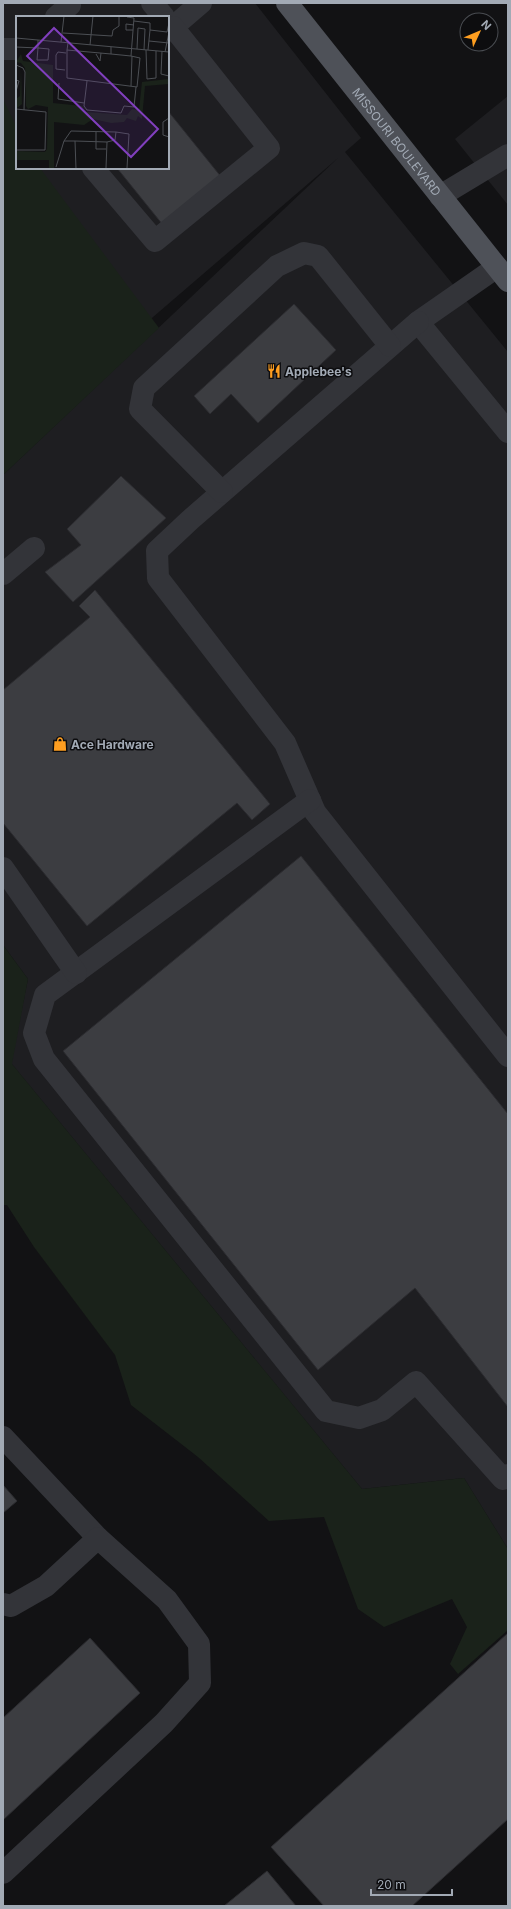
<svg xmlns="http://www.w3.org/2000/svg" width="511" height="1909" font-family="Inter,sans-serif">
<style>
.built{fill:#1e1e21;fill-rule:evenodd}
.green{fill:#1a221a}
.building{fill:#3c3d41;stroke:#2c2c30}
.lines{fill:none;stroke-linecap:round;stroke-linejoin:round}
.minor{stroke:#333439;stroke-width:22}
.major{stroke:#4e5158;stroke-width:22}
.labels{text-anchor:middle;dominant-baseline:central;stroke-width:3;stroke-linejoin:round;paint-order:stroke}
.street-label{font-size:12px;fill:#a2aab5;stroke:#0d0d0f}
.poi-label{font-size:12px;font-weight:bold;fill:#a2aab5;stroke:#0d0d0f;text-anchor:start}
.inset-road{fill:none;stroke:#4c4f54;stroke-width:1}
.view{fill:#813fbe;fill-opacity:0.15;stroke:#813fbe;stroke-width:2}
.inset-edge{fill:none;stroke:#a2aab5;stroke-width:2}
</style>
<rect width="100%" height="100%" fill="#121214"/>
<g class="built">
<path d="M3 3H255L361 138 345 152 508 352V1549L464 1478 362 1489 11 1063 28 979 3 945V475L338 158 3 446ZM17 17H168V168H17Z"/>
<path d="M508 96V205L455 139Z"/>
</g>
<g class="green">
<path d="M3 99 17 128V168H40L159 328 3 475Z"/>
<path d="M3 945 28 979 12 1064 362 1489 464 1478 508 1549V1630L458 1674 450 1664 467 1627 452 1599 384 1627 358 1609 324 1517 269 1521 198 1457 131 1405 115 1355 34 1247 7 1205H3Z"/>
</g>
<g class="building">
<path d="M168 111 222 178 163 225 117 168H168Z"/>
<path d="M294 304 336 350 258 423 231 394 210 414 194 396Z"/>
<path d="M121 476 166 518 73 602 45 572 81 545 67 529Z"/>
<path d="M95 590 270 804 252 820 237 803 87 926 3 823V690L90 617 79 606Z"/>
<path d="M301 856 508 1114V1407L415 1288 318 1370 63 1051Z"/>
<path d="M3 1485 17 1501 3 1513Z"/>
<path d="M508 1633V1819L412 1906H324L271 1847Z"/>
<path d="M90 1638 140 1693 3 1820V1718Z"/>
<path d="M267 1871 296 1906H224Z"/>
</g>
<g class="lines">
<g class="minor">
<path d="M152 3 164 17"/>
<path d="M56 17 70 5"/>
<path d="M168 22 173 27 201 3"/>
<path d="M3 49H17"/>
<path d="M93 168 155 241 269 148 173 27 168 31"/>
<path d="M440 196 508 155"/>
<path d="M497 267 418 322 508 432"/>
<path d="M418 322 190 520 157 551 158 578 285 743 315 812 508 1056"/>
<path d="M222 492 140 409 144 388 277 266 304 253 318 256 390 346"/>
<path d="M3 574 34 548"/>
<path d="M310 800 45 995 34 1033 44 1059 326 1411 359 1418 382 1410 416 1382 503 1479 508 1475"/>
<path d="M3 868 76 973"/>
<path d="M3 1437 98 1538"/>
<path d="M3 1604 11 1606 46 1586 98 1538 167 1600 199 1644 200 1683 164 1723 3 1873"/>
</g>
<path class="major" id="s1" d="M287 3 508 281"/>
</g>
<defs>
<symbol id="restaurant-bare" viewBox="-9 -9 18 18"><path d="M-5-6h1v4h1v-4h1v4h1v-4h1v5L-1.5 .5V6h-2V.5L-5-1ZM5-6V6H3V1.5H1.5Q1.5-4 5-6Z" fill="#fe9e20" stroke="#0d0d0f" stroke-width="2.5" paint-order="stroke"/></symbol>
<symbol id="shop-bare" viewBox="-9 -9 18 18"><path d="M-5-2.5h2.3a2.7 3.5 0 0 1 5.4 0H5L5.5 6h-11ZM-1.5-2.5h3a1.5 2.3 0 0 0-3 0Z" fill="#fe9e20" stroke="#0d0d0f" stroke-width="2.5" paint-order="stroke"/></symbol>
</defs>
<g fill-rule="evenodd">
<use href="#restaurant-bare" x="264" y="361" width="20" height="20"/>
<use href="#shop-bare" x="50" y="734" width="20" height="20"/>
</g>
<g class="labels">
<g class="street-label">
<text stroke="none"><textPath href="#s1" startOffset="177">MISSOURI BOULEVARD</textPath></text>
</g>
<g class="poi-label">
<text x="285" y="371">Applebee's</text>
<text x="71" y="744">Ace Hardware</text>
</g>
</g>
<g transform="translate(16 16)">
<rect width="153" height="153" fill="#121214"/>
<path d="M5 38 7 45 37 49V87L66 90 70 96 111 99 116 93 123 94 126 66 153 63V68L129 70 126 103 122 100 120 105 111 102 108 106 95 107 77 103 68 109 38 106V153H33V144H0V135L29 136 31 133 32 91 20 89 12 93 10 90 9 52 5 47 0 46ZM5 53 6 88 1 92 0 83 4 80Z" fill="#1a221a"/>
<path class="inset-road" d="M118 5 134 7V14M117 14H110V8L118 9M47 17 96 20 97 14 103 10V0M0 22 153 36M133 25 153 27M45 26 48 0M52 27 51 34 95 38V31M74 29 77 0M0 31 22 32V24M22 32 33 33 32 44H21ZM121 33 122 12 129 13 128 34M51 34V62L121 71 124 42 115 40M130 34 131 63 140 62V35M132 34 134 14 151 16 153 7M146 35 145 58 153 60M149 36 153 16M80 38 84 45 85 37M95 38 115 40 118 2 111 1M0 49 7 52 9 56 8 94M49 54 40 53V39L42 36 50 37M0 64 3 65 0 75M71 65 68 90 71 94 105 97 108 90 118 91 120 71M43 67 42 83 68 87M115 70 116 40M0 93 30 96 29 134H0M153 102 147 106V119L153 121M80 116V133H90M48 125 55 115 100 116M91 126 99 124 100 116 113 118 111 152M40 151 48 125H59M40 153H111M60 153 59 125 91 126 90 152"/>
<path class="view" d="M38 12 142 113 115 141 11 40Z"/>
<rect width="153" height="153" class="inset-edge"/>
</g>
<rect width="511" height="1909" fill="none" stroke="#a2aab5" stroke-width="8"/>
<g transform="translate(479 32) rotate(46)"><circle r="19" fill="#0d0d0f" stroke="#494c51"/>
<path d="M0-3L7 15L0 10L-7 15Z" fill="#fe9e20"/>
<text y="-6" font-size="11" font-weight="bold" text-anchor="middle" fill="#a2aab5">N</text>
</g>
<path d="M371 1889v6h81v-6" fill="none" stroke="#a2aab5" stroke-width="2"/>
<text x="377" y="1889" font-size="12" fill="#a2aab5" stroke="#0d0d0f" stroke-width="3" paint-order="stroke">20 m</text>
</svg>
